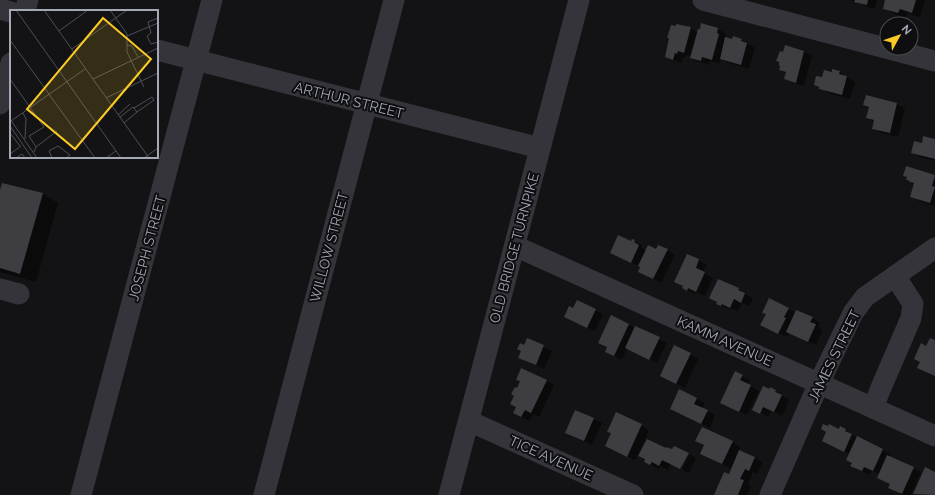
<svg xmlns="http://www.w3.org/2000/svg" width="935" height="495" font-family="Raleway,sans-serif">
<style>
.shadow{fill:#0007}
.building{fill:#3d3d42}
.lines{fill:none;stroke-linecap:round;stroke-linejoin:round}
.minor{stroke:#34343a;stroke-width:21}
.labels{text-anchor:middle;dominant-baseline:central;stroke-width:4;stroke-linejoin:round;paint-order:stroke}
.street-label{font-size:14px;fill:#a4a8b6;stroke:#0e0e10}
.inset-road{fill:none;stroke:#4d4f55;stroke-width:1}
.view{fill:#fbca25;fill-opacity:0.15;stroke:#fbca25;stroke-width:2}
.inset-edge{fill:none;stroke:#a4a8b6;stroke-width:2}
</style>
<rect width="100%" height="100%" fill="#131315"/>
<g class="shadow">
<path d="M850 0H877L875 9Z"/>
<path d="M886 0H925L920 17 908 13 906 17 892 13 884 9Z"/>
<path d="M702 25 718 29 726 34 725 38 733 40H741L755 48 749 69 729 63 721 59 720 63 710 61 709 65 699 62 691 58 692 56 686 55 685 58 683 57 681 63 666 57 690 28 698 33Z"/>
<path d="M785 46 804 52 812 56 804 86 793 83 785 79 786 73 780 70Z"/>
<path d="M833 70 840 72 855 82 850 99 828 93 815 85 832 73Z"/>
<path d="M866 96 897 104 905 108 898 137 881 133 873 128 875 122 867 117 870 108 864 105Z"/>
<path d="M935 140V161L920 157 912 152 922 144Z"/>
<path d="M907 167 935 176V206L919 201 911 196 915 184 904 175Z"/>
<path d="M3 184 43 194 58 203 36 282 0 272V193Z"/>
<path d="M632 240 642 245 641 247 647 251 667 250 675 255 661 283 639 272 641 267 619 257Z"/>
<path d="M688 255 707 265 703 272 713 278 705 296 696 292 695 294 683 288Z"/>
<path d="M738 289 753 299 749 306 742 303 738 311 730 308V310L717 303Z"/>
<path d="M574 309 595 310 603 314 595 331 573 321Z"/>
<path d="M788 309 796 313 812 318 820 323 818 327 823 330 816 345 789 333 787 337 770 329Z"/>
<path d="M629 325 667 343 657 363 627 348 622 360 614 356 608 348 600 343Z"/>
<path d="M527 339 552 351 544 369 520 358Z"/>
<path d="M675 346 698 359 685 388 669 380Z"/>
<path d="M742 376 750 380 748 385 759 391 747 415 721 403Z"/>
<path d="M546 380 554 385 539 417 533 414 530 421 514 413 517 407V389L521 381Z"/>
<path d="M771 389 789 400 782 416 771 410 768 417 753 409Z"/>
<path d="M680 390 705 403 702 408 715 415 710 428 679 413Z"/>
<path d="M576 411 602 423 592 445 566 433Z"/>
<path d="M641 425 649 430 639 453 672 451 670 464 668 470 660 466 659 469 645 462 646 460 638 455 635 460 614 450Z"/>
<path d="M702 428 733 442 740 447 739 451 763 462 757 474 753 472 748 484 751 486 747 495H716L732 469 709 458 705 446 696 441Z"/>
<path d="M840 430H845L857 438 891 454 889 457 921 472 911 495H903L889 488 891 484 880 474 872 471 870 475 852 466 853 463 850 454 831 445Z"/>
<path d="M689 454 696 458 689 473 682 470Z"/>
</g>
<g class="building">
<path d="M855 0H868L867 5 854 2Z"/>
<path d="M885 0H916L912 13 900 9 898 13 883 9Z"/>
<path d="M701 23 718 28 717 33 719 34 712 60 702 57 701 61 690 58 698 29H700Z"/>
<path d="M676 24 691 27 684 53 678 51 677 54 675 53 673 60 665 57 669 38H667L671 25 676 26Z"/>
<path d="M733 36 742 39 741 41 747 43 741 65 720 59 725 37 732 39Z"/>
<path d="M785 45 804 51 796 83 784 79 786 72 779 70 780 66 779 65V62L776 61 780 51 783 52Z"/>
<path d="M832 69 840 71 839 74 847 76 842 95 819 89V87L814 85 816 76 822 77 824 70 832 72Z"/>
<path d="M866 95 897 103 890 133 872 129 874 120 866 118 869 107 863 105Z"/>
<path d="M923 136 935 139V159L911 153 914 141 922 143Z"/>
<path d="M906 166 935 175 932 186 935 187 930 203 910 197 914 183 908 181 909 180H906L907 177 903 176Z"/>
<path d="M2 183 43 193 20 274 0 268V190Z"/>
<path d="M618 235 631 241 632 239 635 240 634 242 639 245 631 263 610 253Z"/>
<path d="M648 245 656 249 658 245 668 249 653 279 638 272 640 267 638 266Z"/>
<path d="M687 254 699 259 696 268 705 272 696 292 688 288 687 291 682 288 683 286 674 282Z"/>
<path d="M718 279 739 288 738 290 745 293 741 303 734 299 730 308 722 304 721 306 716 304 717 302 709 298Z"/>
<path d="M769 298 789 308 784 317 786 318 778 334 760 325 766 314 762 313Z"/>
<path d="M577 300 596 309 587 328 564 317 569 306 573 308Z"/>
<path d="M796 310 813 317 810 322 816 324 808 342 786 332Z"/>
<path d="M611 315 629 324 614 356 605 352 607 347 598 343Z"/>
<path d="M635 326 660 337 649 360 625 348Z"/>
<path d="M527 338 544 345 536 365 518 358 521 351 517 349 520 343 524 345Z"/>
<path d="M930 338 935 340V376L917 368 920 362 914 359 921 343 926 346Z"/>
<path d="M674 345 691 353 676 384 660 376Z"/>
<path d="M521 368 547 380 531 413 525 410 521 417 513 413 516 407 510 404 514 396 511 394 515 387 517 388 520 381 516 380Z"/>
<path d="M735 371 743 375 740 380 751 385 739 412 720 403Z"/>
<path d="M763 386 770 389V387L776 390 775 392 782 395 774 412 763 407 760 414 752 410Z"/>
<path d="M679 389 697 398 694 404 708 410 701 424 670 409Z"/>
<path d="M575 410 594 418 584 441 565 433Z"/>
<path d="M616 412 642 424 627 457 605 446 611 433 607 432Z"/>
<path d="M823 424 828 426 829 424 839 429 840 426 846 429 845 431 852 434 844 452 822 441 826 432 821 429Z"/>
<path d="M702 427 733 441 722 464 700 454 704 445 695 441Z"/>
<path d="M857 436 883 449 873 471 864 467 862 471 850 466 852 463 846 460Z"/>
<path d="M647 439 666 448V447L672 449 674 446 689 453 680 469 662 460 659 466 652 462 650 465 644 462 645 459 638 456Z"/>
<path d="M739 450 755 457 749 471 745 469 740 479 744 480 738 495H714L724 472 729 474Z"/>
<path d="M887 455 914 467 902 494 888 488 890 484 877 478Z"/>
<path d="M925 467 935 472V495L913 494Z"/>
</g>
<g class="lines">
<g class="minor">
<path d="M703 0 935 61"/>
<path d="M0 9 11 12"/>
<path d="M25 11 28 0"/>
<path d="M157 50 540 148"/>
<path d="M0 104 11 63"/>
<path d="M515 246 935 436"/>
<path d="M0 289 19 294"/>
<path d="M873 408 880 390 911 318 913 304 895 276"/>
<path d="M469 421 633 495"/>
<path d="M81 495 212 0"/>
<path d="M264 495 394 0"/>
<path d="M449 495 579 0"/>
<path d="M770 495 819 383 853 313 865 297 935 248"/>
</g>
</g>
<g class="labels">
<g class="street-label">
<text transform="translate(349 100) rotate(14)">ARTHUR STREET</text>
<text transform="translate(329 247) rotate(-75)">WILLOW STREET</text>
<text transform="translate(147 248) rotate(-75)">JOSEPH STREET</text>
<text transform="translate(514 248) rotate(-75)">OLD BRIDGE TURNPIKE</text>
<text transform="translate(725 341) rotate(24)">KAMM AVENUE</text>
<text transform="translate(834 356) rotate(-64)">JAMES STREET</text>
<text transform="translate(551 458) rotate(24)">TICE AVENUE</text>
</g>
</g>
<g transform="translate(10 10)">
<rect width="148" height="148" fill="#131315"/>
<path class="inset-road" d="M6 0 111 148M34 0 139 148M100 0 117 24V42L134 77M148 8 138 12 141 23 137 26 141 34 148 32M49 21 78 0M117 26 148 13M0 30 85 148M117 35 122 36 128 47M62 39 117 0M0 69 34 117 19 126 26 137M83 69 148 38M96 88 148 63M124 98 142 87 144 90 127 102M13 103 16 109 15 129M108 105 120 94M110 107 123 97 127 102 114 113M0 109 27 148M1 111 75 59M0 116 22 148M0 123 10 136M24 142 26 137 47 121M0 144 11 136M6 148 12 144 15 148M42 148 39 141 48 136 60 145 56 148M96 148 106 141M134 148 148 138"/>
<path class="view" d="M93 8 141 49 65 139 17 99Z"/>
<rect width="148" height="148" class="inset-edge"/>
</g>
<g transform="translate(899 36) rotate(50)"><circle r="19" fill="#0e0e10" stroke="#4a4c52"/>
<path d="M0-3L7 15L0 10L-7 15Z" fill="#fbca25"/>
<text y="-6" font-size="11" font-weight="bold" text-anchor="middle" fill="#a4a8b6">N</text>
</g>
</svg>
